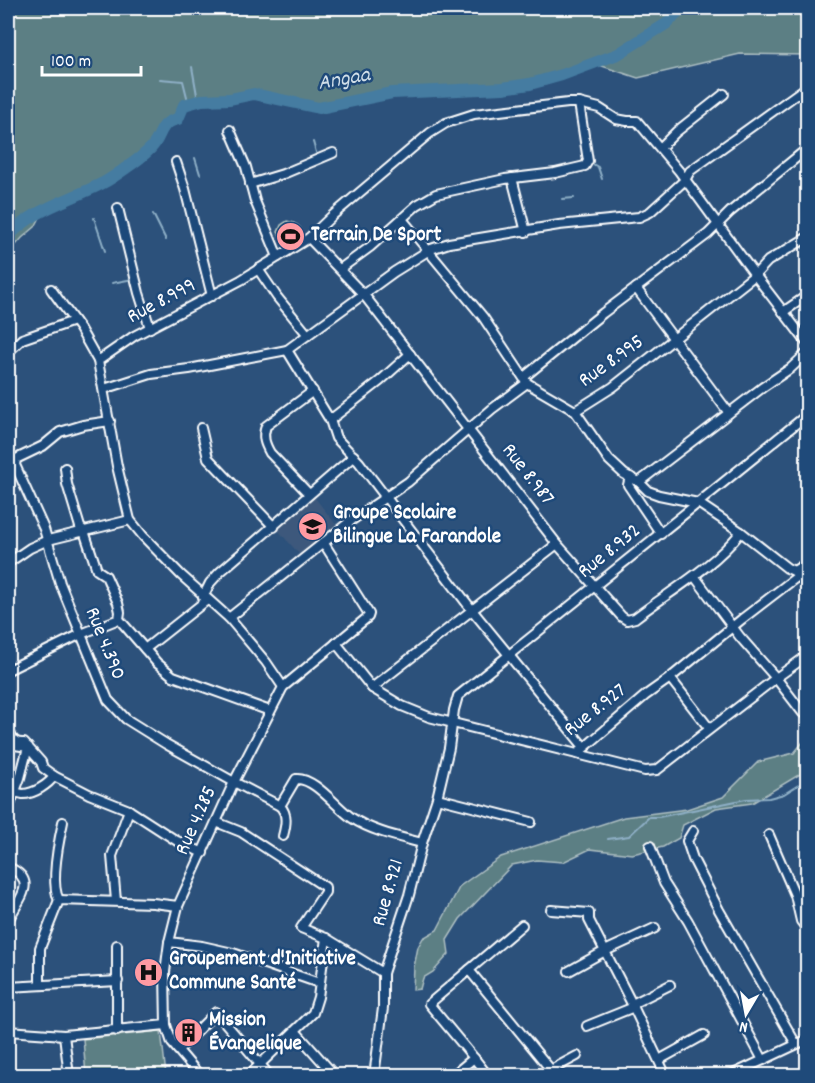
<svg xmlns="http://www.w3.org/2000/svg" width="815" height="1083" font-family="Dekko,sans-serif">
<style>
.built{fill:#3c597c}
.green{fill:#5c7f84;stroke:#aebfc2;stroke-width:1.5}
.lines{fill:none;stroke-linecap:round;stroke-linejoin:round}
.stream{stroke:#8fb0c7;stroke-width:2}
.river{stroke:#457ca1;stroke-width:12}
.minor-casing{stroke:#fff;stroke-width:12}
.minor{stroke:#1f4a7a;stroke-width:8}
.labels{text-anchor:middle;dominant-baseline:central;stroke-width:5;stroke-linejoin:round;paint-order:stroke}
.poi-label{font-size:21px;font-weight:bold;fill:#fff;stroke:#1f4a7a;text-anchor:start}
.street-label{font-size:21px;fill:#fff;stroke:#1f4a7a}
.water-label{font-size:22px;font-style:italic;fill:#d0dee8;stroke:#1f4a7a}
</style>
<rect width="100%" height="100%" fill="#2c517b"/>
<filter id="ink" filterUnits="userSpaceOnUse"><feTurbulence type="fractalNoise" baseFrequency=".0167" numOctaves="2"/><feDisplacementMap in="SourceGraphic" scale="12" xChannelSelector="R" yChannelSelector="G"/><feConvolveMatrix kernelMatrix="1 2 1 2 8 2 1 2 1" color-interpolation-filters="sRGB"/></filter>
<g filter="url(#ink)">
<path class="built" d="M312 494 337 526 300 555 275 527Z"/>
<g class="green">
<path d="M8 8H807V55L740 54 638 78 593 63 562 75 503 88 392 93 319 108 254 94 230 99 202 100 184 105 178 119 171 121 164 125 152 147 104 183 44 210 35 227 22 238 8 254Z"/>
<path d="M287 221C294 222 302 226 302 233L297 241 286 248 278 232 281 225Z"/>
<path d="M807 737V770L752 803 716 808 683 825 679 838 663 847 632 854 590 849 563 862 537 860 512 865 460 919 447 940 449 954 433 972 423 978 420 989 413 990 414 967 418 947 423 938 437 930 460 886 501 857 624 817 687 809 723 797 758 762 794 753Z"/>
<path d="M161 1031 166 1075H86L83 1039Z"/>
</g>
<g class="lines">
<g class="stream">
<path d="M192 67 197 95"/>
<path d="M160 79 183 81 187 97"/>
<path d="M313 142 317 156"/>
<path d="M195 158 200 174"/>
<path d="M591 163 598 167 602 179"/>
<path d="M562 199 574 198"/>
<path d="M122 211 127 222"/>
<path d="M153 214 166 240"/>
<path d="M94 218 105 251"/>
<path d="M795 240 808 253"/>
<path d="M112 283 133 279"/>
<path d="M608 839 629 836 649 817H659L746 799 769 798 784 794 808 779"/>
</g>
<path class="river" d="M8 237C32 209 71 200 103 183 111 179 119 173 126 168 135 162 144 155 151 148 163 135 158 123 178 119L184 105 202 100 230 99 254 94 319 108 392 93 503 88 530 84 562 75 618 54 666 24 683 8"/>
<defs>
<g id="minor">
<path d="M230 130 246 167 255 201 278 257"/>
<path d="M661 147 676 132 724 94"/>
<path d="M176 162 185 189 212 296"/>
<path d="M512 178 526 232"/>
<path d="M250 184 283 174 333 153"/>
<path d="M118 208 139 293 150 328"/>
<path d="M402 219 483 317 527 383 575 411"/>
<path d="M309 238 364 295 557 544 622 617 627 620 635 618C672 590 712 568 741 532"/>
<path d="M258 269 277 297 308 335"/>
<path d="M340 269 370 247 417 205 436 194 505 179 555 173 585 166 588 161 579 103"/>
<path d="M636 288 729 413"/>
<path d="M51 289 80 329 98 361"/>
<path d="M783 312 808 295"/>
<path d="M808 344 755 275 613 387 575 411 609 460 624 474 639 482 648 491 659 495 698 503 808 414"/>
<path d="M8 352 22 339 74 321"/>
<path d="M524 377 603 313 708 234 730 212 808 148"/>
<path d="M104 389 151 374 189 369 287 350"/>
<path d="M330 420 380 381 410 354"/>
<path d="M110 421 83 425 60 432 43 446 16 459 15 465 44 529 60 583 108 700 126 719 166 744 234 782 280 806 296 779C314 777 337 808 352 818 371 831 399 837 422 843"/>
<path d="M201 428 208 458 274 527"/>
<path d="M65 468 67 484 80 527 84 531 97 570 106 576 118 603 120 612 119 619 157 663 173 676 270 711"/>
<path d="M630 477 628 485 661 534"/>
<path d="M639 482 763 387 791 368 808 352"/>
<path d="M309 494 270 453C265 444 262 437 266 426L313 391"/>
<path d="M8 563 30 548 48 540 130 520"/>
<path d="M794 571 808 562"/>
<path d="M695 577 740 637 776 678 808 655"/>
<path d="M203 597 210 583 220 572 354 456"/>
<path d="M229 618 352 520 408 482 492 409 527 383"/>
<path d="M336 643 372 688 402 706 429 717 577 754 646 695 670 678 742 619 798 576"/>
<path d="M145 649 207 600"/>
<path d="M8 670 81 634 119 619"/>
<path d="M670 678 709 728"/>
<path d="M283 687 266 662 229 618 181 575 143 536 130 520 117 466 98 361 134 336 241 280 309 238 333 215 430 133 446 123 474 114 568 103H579L599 108 616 119 627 121H637L679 171 755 275 768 261 808 237"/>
<path d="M372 688 557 544"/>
<path d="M8 729C12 737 13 744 24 743L41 762 43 768 54 776 89 794 129 810 177 841 203 853"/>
<path d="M8 744 28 747 20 778 8 810"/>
<path d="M584 747 472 610 359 462 336 438 330 420 287 350 394 272 431 249 449 243 559 225 639 217 650 212 685 180 690 171 808 86"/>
<path d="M577 754 645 771 657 770 776 678 803 713"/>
<path d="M8 791C13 791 18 793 23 794 34 794 49 784 54 776"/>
<path d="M437 798 531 822"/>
<path d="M280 806C288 814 286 825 283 836"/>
<path d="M216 822 241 832 325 887V892L301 928 326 938 383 973"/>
<path d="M693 831 687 841 693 859 719 910 796 1044"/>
<path d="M769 835 795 895 801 921 808 930"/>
<path d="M650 846 664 883 688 921 763 1060"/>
<path d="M8 867C40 881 18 899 8 921"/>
<path d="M59 900C50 884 59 840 63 822"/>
<path d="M116 901 112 856 129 810"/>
<path d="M551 910 589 913V920L632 1004 666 1076"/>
<path d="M169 942 202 946 233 953 319 983"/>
<path d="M469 970 551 1070"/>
<path d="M569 971 605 951 655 928"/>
<path d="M40 985V948L59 900 153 903 178 906"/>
<path d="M8 987 118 981"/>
<path d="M632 1004 670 985"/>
<path d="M587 1026 634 1007"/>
<path d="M8 1031 64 1035 166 1025"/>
<path d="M117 1031V945"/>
<path d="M296 1032 335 1076"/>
<path d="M64 1035 69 1076"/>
<path d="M178 1050 216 1012 270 1076"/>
<path d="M474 1058 429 1004 522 925"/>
<path d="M659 1060 704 1035"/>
<path d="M200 1076 172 1043 166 1025 165 972 169 942 178 906 234 782 283 687 368 617 369 614 323 542"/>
<path d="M248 1076 313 1013 318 997 326 938"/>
<path d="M374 1076 383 1008V973L409 895 422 843 437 798 449 748 454 710 458 696 698 503 741 532 787 568 794 571 808 585"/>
<path d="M452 1076 474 1058 488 1076"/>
<path d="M545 1076 551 1070 577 1056"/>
<path d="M729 1076 808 1039"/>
</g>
</defs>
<use href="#minor" class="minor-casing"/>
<use href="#minor" class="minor"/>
</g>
</g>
<defs>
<symbol id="stadium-disc" viewBox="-11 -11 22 22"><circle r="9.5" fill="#ff9aa2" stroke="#1f4a7a"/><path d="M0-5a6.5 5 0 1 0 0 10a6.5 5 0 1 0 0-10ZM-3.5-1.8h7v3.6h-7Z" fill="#111"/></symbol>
<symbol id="school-disc" viewBox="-11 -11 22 22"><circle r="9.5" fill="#ff9aa2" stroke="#1f4a7a"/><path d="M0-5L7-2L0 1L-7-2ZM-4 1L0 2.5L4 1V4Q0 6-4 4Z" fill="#111"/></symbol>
<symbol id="hospital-disc" viewBox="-11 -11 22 22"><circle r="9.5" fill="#ff9aa2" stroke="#1f4a7a"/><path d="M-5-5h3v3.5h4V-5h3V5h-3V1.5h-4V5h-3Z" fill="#111"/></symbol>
<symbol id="building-disc" viewBox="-11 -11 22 22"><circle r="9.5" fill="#ff9aa2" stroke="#1f4a7a"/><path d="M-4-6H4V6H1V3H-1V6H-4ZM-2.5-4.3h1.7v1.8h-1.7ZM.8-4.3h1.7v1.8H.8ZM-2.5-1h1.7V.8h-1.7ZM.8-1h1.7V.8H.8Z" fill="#111"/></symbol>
</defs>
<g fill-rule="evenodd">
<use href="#stadium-disc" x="274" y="220" width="33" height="33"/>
<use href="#school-disc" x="296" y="510" width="33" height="33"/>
<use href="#hospital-disc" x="132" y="956" width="33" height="33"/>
<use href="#building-disc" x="172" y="1016" width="33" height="33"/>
</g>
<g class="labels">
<g class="poi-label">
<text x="311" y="236">Terrain De Sport</text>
<text x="333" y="514">Groupe Scolaire<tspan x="333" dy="24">Bilingue La Farandole</tspan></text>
<text x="169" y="960">Groupement d'Initiative<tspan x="169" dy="24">Commune Santé</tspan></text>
<text x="209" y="1021">Mission<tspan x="209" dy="24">Évangelique</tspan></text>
</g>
<g class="street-label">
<text transform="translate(162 302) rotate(-28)">Rue 8.999</text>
<text transform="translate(612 362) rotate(-36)">Rue 8.995</text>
<text transform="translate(527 475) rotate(52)">Rue 8.987</text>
<text transform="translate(610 552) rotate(-39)">Rue 8.932</text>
<text transform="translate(104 644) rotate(68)">Rue 4.390</text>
<text transform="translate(596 711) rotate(-38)">Rue 8.927</text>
<text transform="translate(197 821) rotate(-66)">Rue 4.285</text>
<text transform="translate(389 893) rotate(-74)">Rue 8.921</text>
</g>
<g class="water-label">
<text transform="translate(344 80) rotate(-10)">Angaa</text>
</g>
</g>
<rect width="815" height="1083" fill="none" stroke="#1f4a7a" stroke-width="30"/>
<rect x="15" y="15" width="785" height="1053" fill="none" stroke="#fff" stroke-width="2" filter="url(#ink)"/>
<g transform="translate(746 1014) rotate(190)" stroke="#1f4a7a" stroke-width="4.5" paint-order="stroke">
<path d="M0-4.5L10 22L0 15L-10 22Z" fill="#ffffff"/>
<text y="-9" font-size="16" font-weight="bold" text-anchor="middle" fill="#ffffff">N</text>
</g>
<path d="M42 66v9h99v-9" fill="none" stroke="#ffffff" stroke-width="3"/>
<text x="51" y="66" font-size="18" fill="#ffffff" stroke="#1f4a7a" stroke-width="4.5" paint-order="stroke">100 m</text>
</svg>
